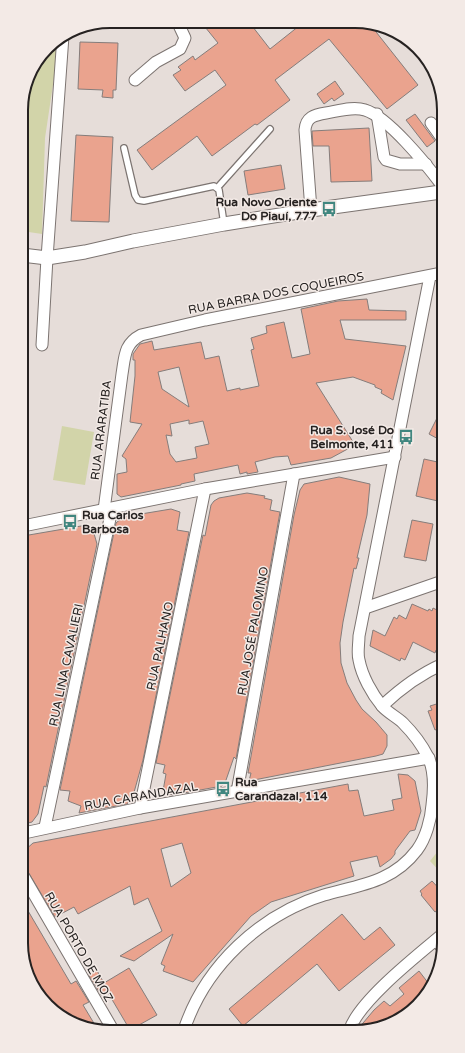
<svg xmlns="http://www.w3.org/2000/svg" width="465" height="1053" font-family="'Varela Round',sans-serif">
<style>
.green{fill:#d2d4a9}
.building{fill:#eaa38e;stroke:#857d7b;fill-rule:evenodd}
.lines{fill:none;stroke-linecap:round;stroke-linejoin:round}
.service-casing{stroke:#7c7471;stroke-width:8}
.minor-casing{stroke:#7c7471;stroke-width:13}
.tertiary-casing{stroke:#7c7471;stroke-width:15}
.service{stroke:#fff;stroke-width:5.5}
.minor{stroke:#fff;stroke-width:11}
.tertiary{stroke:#fff;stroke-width:13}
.labels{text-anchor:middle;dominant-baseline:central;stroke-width:3;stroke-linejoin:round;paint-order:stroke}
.poi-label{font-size:12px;font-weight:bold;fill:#262221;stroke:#f3eae6;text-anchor:end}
.street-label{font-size:12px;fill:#262221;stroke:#f3eae6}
.rim{fill:none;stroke:#262221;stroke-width:2}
</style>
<rect width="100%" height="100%" fill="#e6ddd9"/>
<g class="green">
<path d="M60 38 45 138 42 234 22 231 21 104 30 71 51 43Z"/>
<path d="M62 426 94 432 85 485 53 480Z"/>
<path d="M443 841 444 876 430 861 438 851Z"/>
</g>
<g class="building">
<path d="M201 22H249L270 49 304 22 369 23 418 85 387 109 329 39 275 80 290 100 257 125 255 124 212 156 197 136 152 170 137 150 226 85 215 70 185 91 173 75 181 70 178 67 193 56 195 60 218 43Z"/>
<path d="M80 42 118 43 116 90H113V98L102 97 103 90 78 89Z"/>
<path d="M335 81 344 94 334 101 332 98 324 104 317 94Z"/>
<path d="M415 114 435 141 427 147 406 120Z"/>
<path d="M369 128 372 181 331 182 329 146H313L312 131Z"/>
<path d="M76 135 113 137 109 222 71 221Z"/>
<path d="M281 165 285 189 248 195 244 171Z"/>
<path d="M367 299 369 310 406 311V320H340L345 339 406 346 393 400 381 393 382 390 375 387V385L353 377 316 383 355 445 331 458 291 465 288 456 275 457 255 462 258 472 247 474V472L240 474 238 465 194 474 195 481 181 484V485L121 497 117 494V474L127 472 126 459 122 456 142 424 130 422 135 376V360H133V354L140 344 152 341 154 350 201 342 205 359 219 356 227 391 240 388V390L259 386 251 350 254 349 251 338 267 333 266 326 284 322 292 358 310 354 301 309 338 301ZM179 367 189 407 162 389 158 372ZM189 420V424L203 421 209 444 195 447 197 458 176 462 170 454 166 435 172 436 170 424Z"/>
<path d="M442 408V441L429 434Z"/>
<path d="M424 459 442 463V480L438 501 416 496Z"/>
<path d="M339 477 370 484 367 515 357 558H359L356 569 354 568 343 622 340 643 341 663 347 683 356 700 362 709 376 722 387 735V746L383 754 376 756 249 781 251 773H248L294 515 300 490 304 484Z"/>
<path d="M247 493 265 496 264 498 272 500 270 510 280 512 236 759 234 757 225 783 222 786 173 795 169 794 163 791 166 774 163 773 165 765 156 763 203 535 205 536 211 505 214 501 219 498Z"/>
<path d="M171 509 180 512 177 530 189 532 143 760 133 796 127 804 79 813 81 806 68 801 70 791 60 790 116 523 123 517Z"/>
<path d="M412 520 433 524 426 561 404 557Z"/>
<path d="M87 525 93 530 97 544 46 787 44 786 38 814 32 822 24 824 23 536Z"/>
<path d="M412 604 428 611 429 609 432 611 433 608 443 613V644L439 651 436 650 435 653 413 642 405 660 401 658 400 661 370 646 373 630 385 636 394 617 397 619 399 615 406 619Z"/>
<path d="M443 702V727L435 730 428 711 432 710 430 706Z"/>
<path d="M398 774 408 775 415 781 421 811 415 830 410 831 395 851V854L391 859 380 867 377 856 350 862 354 876 271 902 251 916 193 982 163 971 165 966 161 964 173 934 134 961 120 956 162 931 148 898 134 905 130 886 78 914 74 907 55 917 24 865V851L33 843 348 784 349 791 358 790 364 816 394 810 392 800 402 798ZM182 843 191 873 171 887 161 849Z"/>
<path d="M432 881 444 894V906L435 912 421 895 422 894 420 891Z"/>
<path d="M24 904 71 984 76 981 89 1002 83 1005 98 1030H93L47 1006 24 966Z"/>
<path d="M342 914 364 940 380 927 395 945 339 991 317 964 243 1026 229 1009Z"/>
<path d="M129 968 157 1015 130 1030 107 991 101 995 88 974 96 969 104 983Z"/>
<path d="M419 971 429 984 422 1002 378 1029H358L374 1010 384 1001 390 1006 404 994 399 988Z"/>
</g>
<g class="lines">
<defs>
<g id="service">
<path d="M124 148 135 195 138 200 144 201 214 186 219 190 224 224"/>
<path d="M218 187 270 129"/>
</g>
<g id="minor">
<path d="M135 80 156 62 180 49 185 38 177 21"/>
<path d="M377 114 384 157 386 160 400 164H426"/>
<path d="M431 123 441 137"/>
<path d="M311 210 305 130C306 117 314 115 326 113 338 111 353 106 365 110 388 117 426 164 441 184"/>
<path d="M42 345 47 258 63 36"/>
<path d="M104 510 122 374C125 356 124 344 141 335L205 320 442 273"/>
<path d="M23 526 205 489 395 457"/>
<path d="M365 608 443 581"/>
<path d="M382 706C400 689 420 674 443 664"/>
<path d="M237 792 294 474"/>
<path d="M140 808 205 489"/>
<path d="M45 827 112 509"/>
<path d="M24 833 140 808 429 758"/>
<path d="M24 877 113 1030"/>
<path d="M435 941 444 948"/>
<path d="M350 1029C360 1000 419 954 444 933"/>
<path d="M184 1030C205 966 260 915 324 895 360 885 393 882 417 850 426 838 431 819 432 805 434 790 435 771 428 757 422 745 412 732 403 723 397 717 388 713 382 706 372 694 362 676 359 660 357 653 359 644 359 636L430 276"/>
</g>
<path id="tertiary" d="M22 255 47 258 85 252 133 241 224 224 311 210 441 192"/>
</defs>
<use href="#service" class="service-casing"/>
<use href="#minor" class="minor-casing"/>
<use href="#tertiary" class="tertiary-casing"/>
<use href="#service" class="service"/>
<use href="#minor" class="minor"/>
<use href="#tertiary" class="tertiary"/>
</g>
<defs>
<symbol id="bus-bare" viewBox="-9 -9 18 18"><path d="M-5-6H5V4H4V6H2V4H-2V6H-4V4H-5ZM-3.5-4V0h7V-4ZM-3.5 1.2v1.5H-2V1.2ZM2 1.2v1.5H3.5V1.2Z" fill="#40867f" stroke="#f3eae6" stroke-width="2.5" paint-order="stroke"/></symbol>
</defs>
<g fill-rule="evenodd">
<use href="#bus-bare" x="318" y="198" width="22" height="22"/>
<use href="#bus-bare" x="395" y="426" width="22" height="22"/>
<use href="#bus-bare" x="59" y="511" width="22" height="22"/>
<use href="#bus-bare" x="212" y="778" width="22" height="22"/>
</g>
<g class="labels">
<g class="poi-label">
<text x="317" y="202">Rua Novo Oriente<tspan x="317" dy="14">Do Piauí, 777</tspan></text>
<text x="394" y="430">Rua S. José Do<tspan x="394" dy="14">Belmonte, 411</tspan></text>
<text x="82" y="515" text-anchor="start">Rua Carlos<tspan x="82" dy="14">Barbosa</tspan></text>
<text x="235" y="782" text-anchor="start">Rua<tspan x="235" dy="14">Carandazal, 114</tspan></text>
</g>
<g class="street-label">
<text transform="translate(276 293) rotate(-11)">RUA BARRA DOS COQUEIROS</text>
<text transform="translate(101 430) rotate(-83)">RUA ARARATIBA</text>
<text transform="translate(253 631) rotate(-80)">RUA JOSÉ PALOMINO</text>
<text transform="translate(160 646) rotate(-78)">RUA PALHANO</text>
<text transform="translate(66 665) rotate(-78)">RUA LINA CAVALIERI</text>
<text transform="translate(141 796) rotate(-10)">RUA CARANDAZAL</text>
<text transform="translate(79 947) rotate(60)">RUA PORTO DE MOZ</text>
</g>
</g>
<path d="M0 0H465V1053H0ZM110 28H355A82 82 0 0 1 437 110V943A82 82 0 0 1 355 1025H110A82 82 0 0 1 28 943V110A82 82 0 0 1 110 28Z" fill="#f3eae6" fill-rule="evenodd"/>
<path class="rim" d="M110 28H355A82 82 0 0 1 437 110V943A82 82 0 0 1 355 1025H110A82 82 0 0 1 28 943V110A82 82 0 0 1 110 28Z"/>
</svg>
